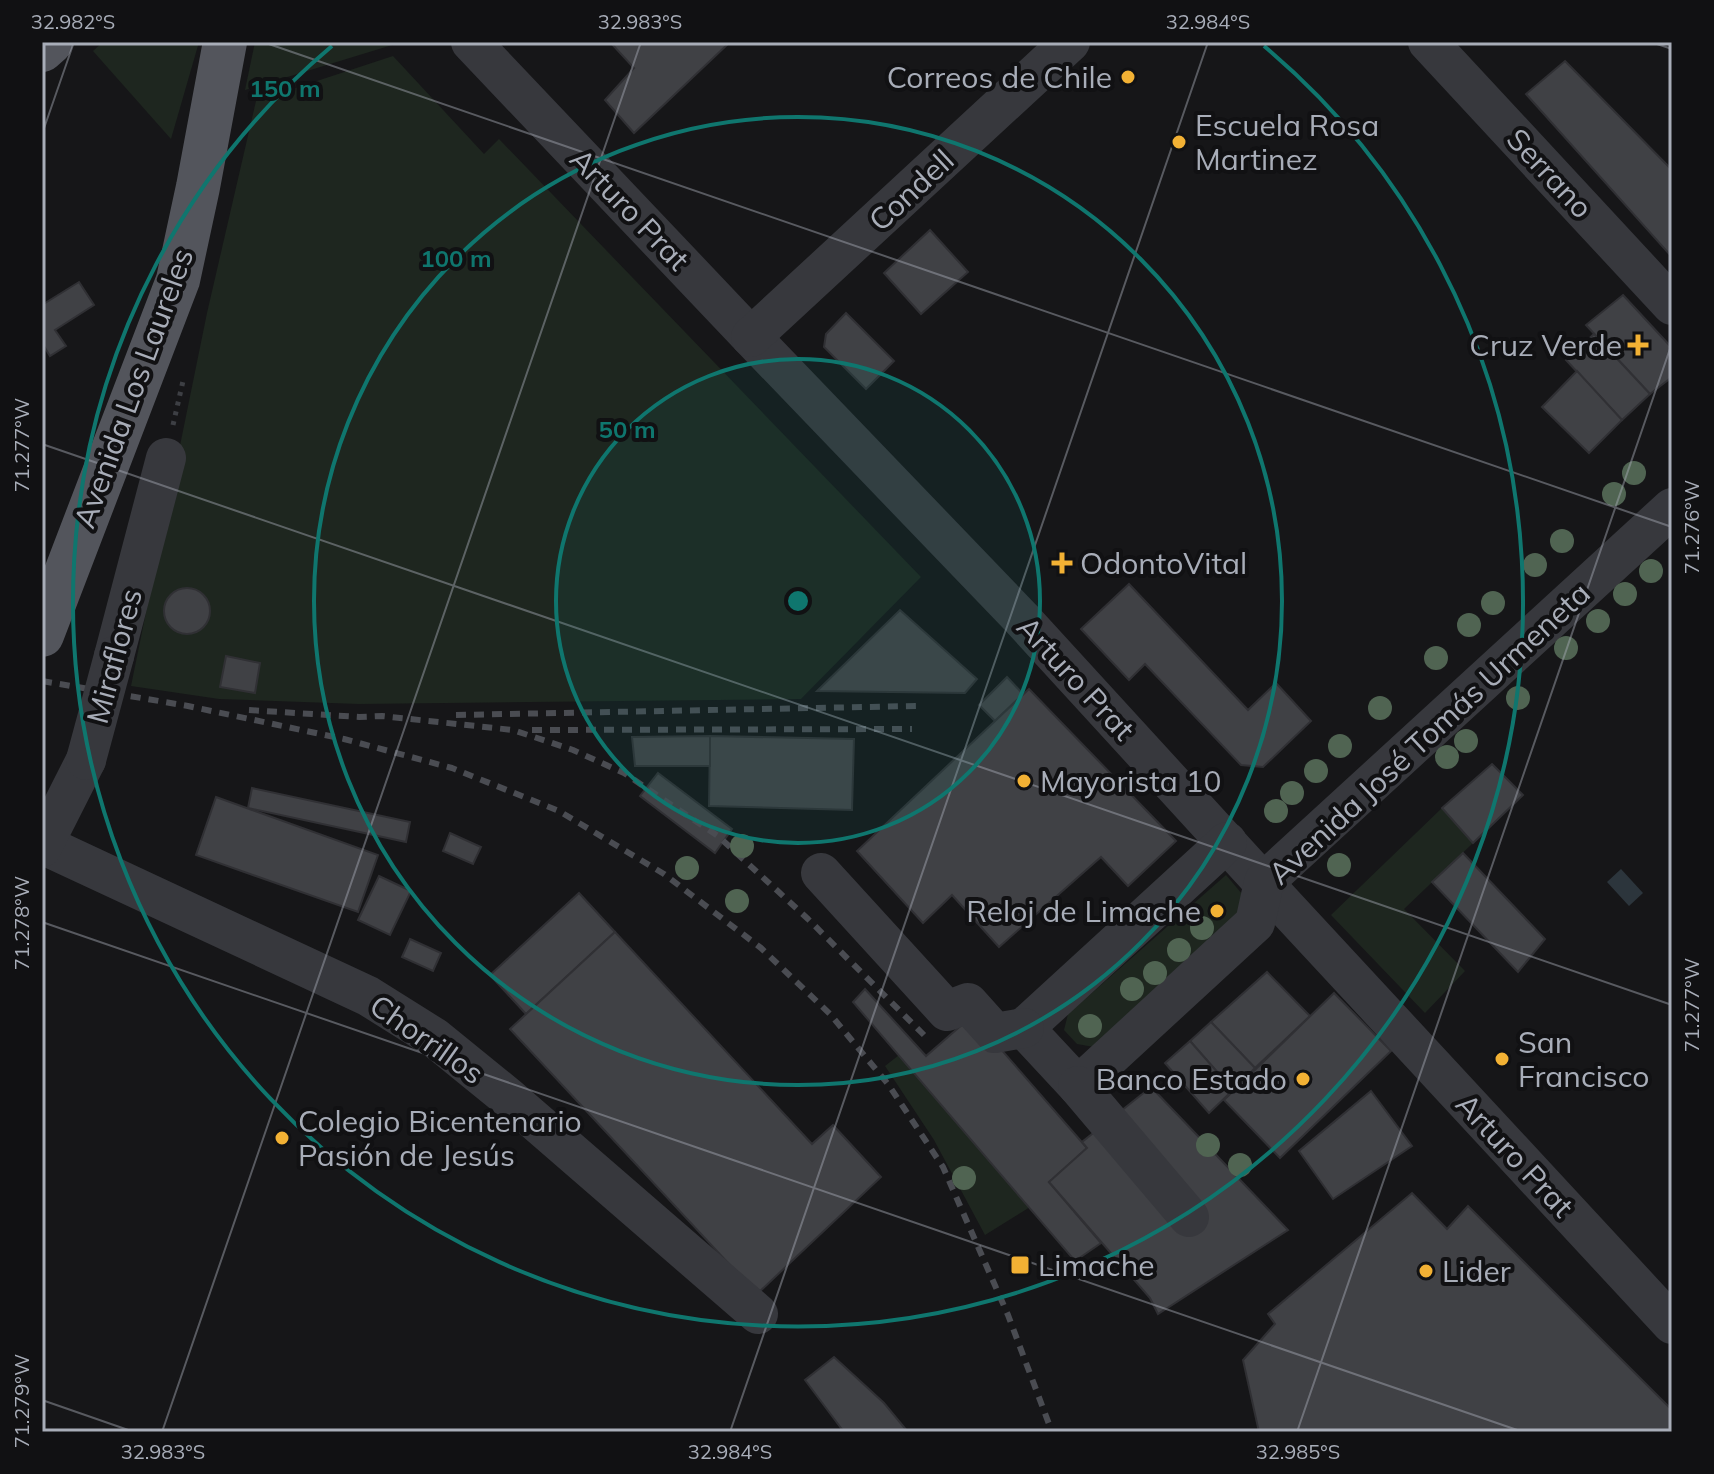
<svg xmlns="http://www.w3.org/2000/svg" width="1714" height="1474" font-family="Mulish,sans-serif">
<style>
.green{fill:#1e261f}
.water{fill:#2c353c}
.building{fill:#404145;stroke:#303034;stroke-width:2}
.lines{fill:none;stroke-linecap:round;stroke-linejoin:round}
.path{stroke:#3d3f44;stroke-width:5;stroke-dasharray:4 6;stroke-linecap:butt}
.minor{stroke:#37383d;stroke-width:40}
.major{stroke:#53555c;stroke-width:44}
.rail{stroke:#4a4c52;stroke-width:6;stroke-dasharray:10 8;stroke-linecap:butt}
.minor-bridge{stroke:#37383d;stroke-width:40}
.tree{fill:#506452}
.ticks{fill:none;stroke:#a8adb8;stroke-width:2;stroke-opacity:0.45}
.ring{fill:none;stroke:#0f766e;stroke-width:4}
.poi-dot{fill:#f2b134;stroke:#111113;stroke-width:3}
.labels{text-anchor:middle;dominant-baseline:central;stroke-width:8;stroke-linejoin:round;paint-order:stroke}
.poi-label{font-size:30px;fill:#a8adb8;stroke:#111113;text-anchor:start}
.street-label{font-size:30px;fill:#a8adb8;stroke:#111113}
.centre{fill:#0f766e;stroke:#111113;stroke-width:4}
.ring-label{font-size:24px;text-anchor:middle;font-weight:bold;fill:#0f766e;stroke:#111113;stroke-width:8;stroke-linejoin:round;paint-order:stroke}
.neatline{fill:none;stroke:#a8adb8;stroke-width:3}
.ticks-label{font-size:20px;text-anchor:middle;fill:#a8adb8}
</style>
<rect width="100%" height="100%" fill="#161618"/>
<g class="green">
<path d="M103 42H199L171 139 93 51Z"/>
<path d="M255 42H402L245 90Z"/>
<path d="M393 56 484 154 499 139 921 577 801 699 359 704 219 699 131 686 207 313 256 101Z"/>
<path d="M1442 808 1473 843 1404 909 1465 971 1425 1013 1331 915Z"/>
<path d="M1226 875 1253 907 1094 1047 1077 1044 1064 1030 1068 1014Z"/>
<path d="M899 1055 1030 1207 985 1235 934 1140 885 1066Z"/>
</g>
<path class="water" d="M1621 869 1643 893 1629 906 1607 882Z"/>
<g class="building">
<path d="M610 42H730L634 133 605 100 634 68Z"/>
<path d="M1565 61 1672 170V257L1526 94Z"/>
<path d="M930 230 968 272 921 314 884 273Z"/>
<path d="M79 282 94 305 55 330 66 346 50 356 42 343V305Z"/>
<path d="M1623 295 1672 348V377L1650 394 1586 325Z"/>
<path d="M846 313 894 361 866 389 824 347 826 334Z"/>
<path d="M1594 334 1650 394 1622 420 1566 360Z"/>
<path d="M1577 371 1622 420 1589 453 1542 407Z"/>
<path d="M1129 584 1248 710 1276 683 1311 721 1263 767 1241 765 1145 664 1129 680 1081 629Z"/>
<circle cx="187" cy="611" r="23"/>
<path d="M900 610 977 679 965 693 817 691Z"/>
<path d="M226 656 260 663 255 693 220 687Z"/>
<path d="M1007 677 1023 694 995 721 979 705Z"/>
<path d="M1029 689 1176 841 1128 886 1101 857 999 947 952 895 923 923 857 851Z"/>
<path d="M710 736 854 739 852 810 709 806Z"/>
<path d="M710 736V766H635L632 737Z"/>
<path d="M1492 764 1523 795 1473 843 1442 808Z"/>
<path d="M658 773 732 829 715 853 640 796Z"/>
<path d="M252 788 410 822 406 842 248 808Z"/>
<path d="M216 797 378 855 358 912 196 855Z"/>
<path d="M450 833 481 847 473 864 443 851Z"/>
<path d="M1463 853 1545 939 1518 972 1432 882Z"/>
<path d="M379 876 411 891 390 935 358 920Z"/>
<path d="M579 893 615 932 526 1014 490 975Z"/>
<path d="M615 932 812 1144 833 1125 881 1177 757 1294 510 1029Z"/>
<path d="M410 939 441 953 433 971 402 957Z"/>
<path d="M1267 972 1310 1016 1255 1068 1211 1022Z"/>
<path d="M865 989 926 1056 972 1016 1087 1148 1049 1182 1101 1243 1075 1261 853 1002Z"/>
<path d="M1334 993 1391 1051 1280 1158 1224 1100Z"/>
<path d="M1211 1022 1255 1068 1233 1090 1190 1041Z"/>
<path d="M1190 1041 1233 1090 1209 1113 1165 1063Z"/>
<path d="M1151 1087 1288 1230 1158 1314 1150 1298 1049 1182 1087 1148 1082 1142Z"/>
<path d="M1371 1091 1412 1146 1333 1199 1299 1151Z"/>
<path d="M1412 1193 1447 1229 1468 1206 1672 1410V1432H1259L1243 1360 1275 1324 1268 1314Z"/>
<path d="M834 1357 884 1403 908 1432H844L805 1380Z"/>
</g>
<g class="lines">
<path class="path" d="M173 425 183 381"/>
<g class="minor">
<path d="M471 42 751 337 1021 618 1280 901 1672 1324"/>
<path d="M1428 42 1672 305"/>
<path d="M751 337 1070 42"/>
<path d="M114 656 166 458"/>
<path d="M1227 842 1024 1028 1078 1086 1255 923 1264 882 1672 508"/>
<path d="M44 845 368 996 435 1038 510 1099 758 1314"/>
<path d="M42 847 86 760"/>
<path d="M821 873 947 1011 968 1003 995 1033 1024 1028"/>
<path d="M1078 1086 1189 1217"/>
</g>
<g class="major">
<path d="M42 50 51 42"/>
<path d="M42 635 178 280 198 187 225 42"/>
</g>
<g class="rail">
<path d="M42 681 188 706 344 739 452 768 559 811 664 874 761 948 830 1014 888 1084 943 1167 1008 1315 1052 1432"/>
<path d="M249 710 359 717 382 716 513 730 573 750 624 773 718 836 808 919 924 1035"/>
<path d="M456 715 916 706"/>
<path d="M532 730 912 729"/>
</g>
<path class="minor-bridge" d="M86 760 114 656"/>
</g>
<g class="tree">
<circle cx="1634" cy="473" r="12"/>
<circle cx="1614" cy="494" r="12"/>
<circle cx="1562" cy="541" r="12"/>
<circle cx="1535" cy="565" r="12"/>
<circle cx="1651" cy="571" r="12"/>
<circle cx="1625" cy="594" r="12"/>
<circle cx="1493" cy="603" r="12"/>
<circle cx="1598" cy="621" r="12"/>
<circle cx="1469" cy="625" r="12"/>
<circle cx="1566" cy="648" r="12"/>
<circle cx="1436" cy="658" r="12"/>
<circle cx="1518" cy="698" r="12"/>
<circle cx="1380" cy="708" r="12"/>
<circle cx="1466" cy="741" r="12"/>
<circle cx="1340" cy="746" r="12"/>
<circle cx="1447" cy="757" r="12"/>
<circle cx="1316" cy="771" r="12"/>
<circle cx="1292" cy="793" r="12"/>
<circle cx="1276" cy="811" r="12"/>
<circle cx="742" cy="846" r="12"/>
<circle cx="1339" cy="865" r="12"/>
<circle cx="687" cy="868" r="12"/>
<circle cx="737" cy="901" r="12"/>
<circle cx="1202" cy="928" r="12"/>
<circle cx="1179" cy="950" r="12"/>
<circle cx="1155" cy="973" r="12"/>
<circle cx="1132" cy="989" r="12"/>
<circle cx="1090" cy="1026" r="12"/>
<circle cx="1208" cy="1145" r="12"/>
<circle cx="1240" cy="1165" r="12"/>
<circle cx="964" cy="1178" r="12"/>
</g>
<path class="ticks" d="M263 42 1672 527M1651 42 1672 49M42 134 74 42M42 444 1672 1005M42 922 1523 1432M42 1400 134 1432M162 1432 641 42M730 1432 1208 42M1297 1432 1672 343"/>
<circle cx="798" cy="601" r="242" fill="#0f766e" fill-opacity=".12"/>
<g class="ring">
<circle cx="798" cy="601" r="242"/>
<circle cx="798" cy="601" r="484"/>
<path d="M1264 46A725 725 0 1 1 332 46"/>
</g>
<g class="poi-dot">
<circle cx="1128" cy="77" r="8"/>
<circle cx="1179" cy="142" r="8"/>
<path d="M1634 333h8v8h8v8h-8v8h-8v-8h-8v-8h8z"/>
<path d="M1058 551h8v8h8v8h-8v8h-8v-8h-8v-8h8z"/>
<circle cx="1024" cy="781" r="8"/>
<circle cx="1217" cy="911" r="8"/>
<circle cx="1502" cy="1059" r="8"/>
<circle cx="1303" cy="1079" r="8"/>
<circle cx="282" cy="1138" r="8"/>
<rect x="1010" y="1255" width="20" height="20" rx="4"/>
<circle cx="1426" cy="1271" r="8"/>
</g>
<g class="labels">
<g class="poi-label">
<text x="1112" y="77" text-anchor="end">Correos de Chile</text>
<text x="1195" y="125">Escuela Rosa<tspan x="1195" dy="34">Martinez</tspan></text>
<text x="1622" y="345" text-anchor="end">Cruz Verde</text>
<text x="1080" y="563">OdontoVital</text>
<text x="1040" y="781">Mayorista 10</text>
<text x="1201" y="911" text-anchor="end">Reloj de Limache</text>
<text x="1518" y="1042">San<tspan x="1518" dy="34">Francisco</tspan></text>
<text x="1287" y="1079" text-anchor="end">Banco Estado</text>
<text x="298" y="1121">Colegio Bicentenario<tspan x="298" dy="34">Pasión de Jesús</tspan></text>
<text x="1038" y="1265">Limache</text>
<text x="1442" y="1271">Lider</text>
</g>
<g class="street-label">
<text transform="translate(1550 173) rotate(47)">Serrano</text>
<text transform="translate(911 190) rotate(-43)">Condell</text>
<text transform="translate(630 209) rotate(46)">Arturo Prat</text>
<text transform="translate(133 388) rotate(-70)">Avenida Los Laureles</text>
<text transform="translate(114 656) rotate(-75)">Miraflores</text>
<text transform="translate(1076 678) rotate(47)">Arturo Prat</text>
<text transform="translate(1429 733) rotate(-43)">Avenida José Tomás Urmeneta</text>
<text transform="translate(427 1039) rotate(35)">Chorrillos</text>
<text transform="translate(1515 1155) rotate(47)">Arturo Prat</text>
</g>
</g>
<circle cx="798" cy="601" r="12" class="centre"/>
<g class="ring-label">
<text x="285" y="97">150 m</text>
<text x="456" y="267">100 m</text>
<text x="627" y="438">50 m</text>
</g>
<rect width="1714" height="1474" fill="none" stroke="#111113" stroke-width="88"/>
<rect x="44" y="44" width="1626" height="1386" class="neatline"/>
<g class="ticks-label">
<text x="73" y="29">32.982°S</text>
<text x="640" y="29">32.983°S</text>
<text x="1208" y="29">32.984°S</text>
<text transform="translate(22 445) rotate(-90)" y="7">71.277°W</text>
<text transform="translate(1692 527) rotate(-90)" y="7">71.276°W</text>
<text transform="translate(22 923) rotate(-90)" y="7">71.278°W</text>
<text transform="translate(1692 1005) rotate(-90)" y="7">71.277°W</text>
<text transform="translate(22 1401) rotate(-90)" y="7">71.279°W</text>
<text x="163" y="1459">32.983°S</text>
<text x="730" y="1459">32.984°S</text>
<text x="1298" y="1459">32.985°S</text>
</g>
</svg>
